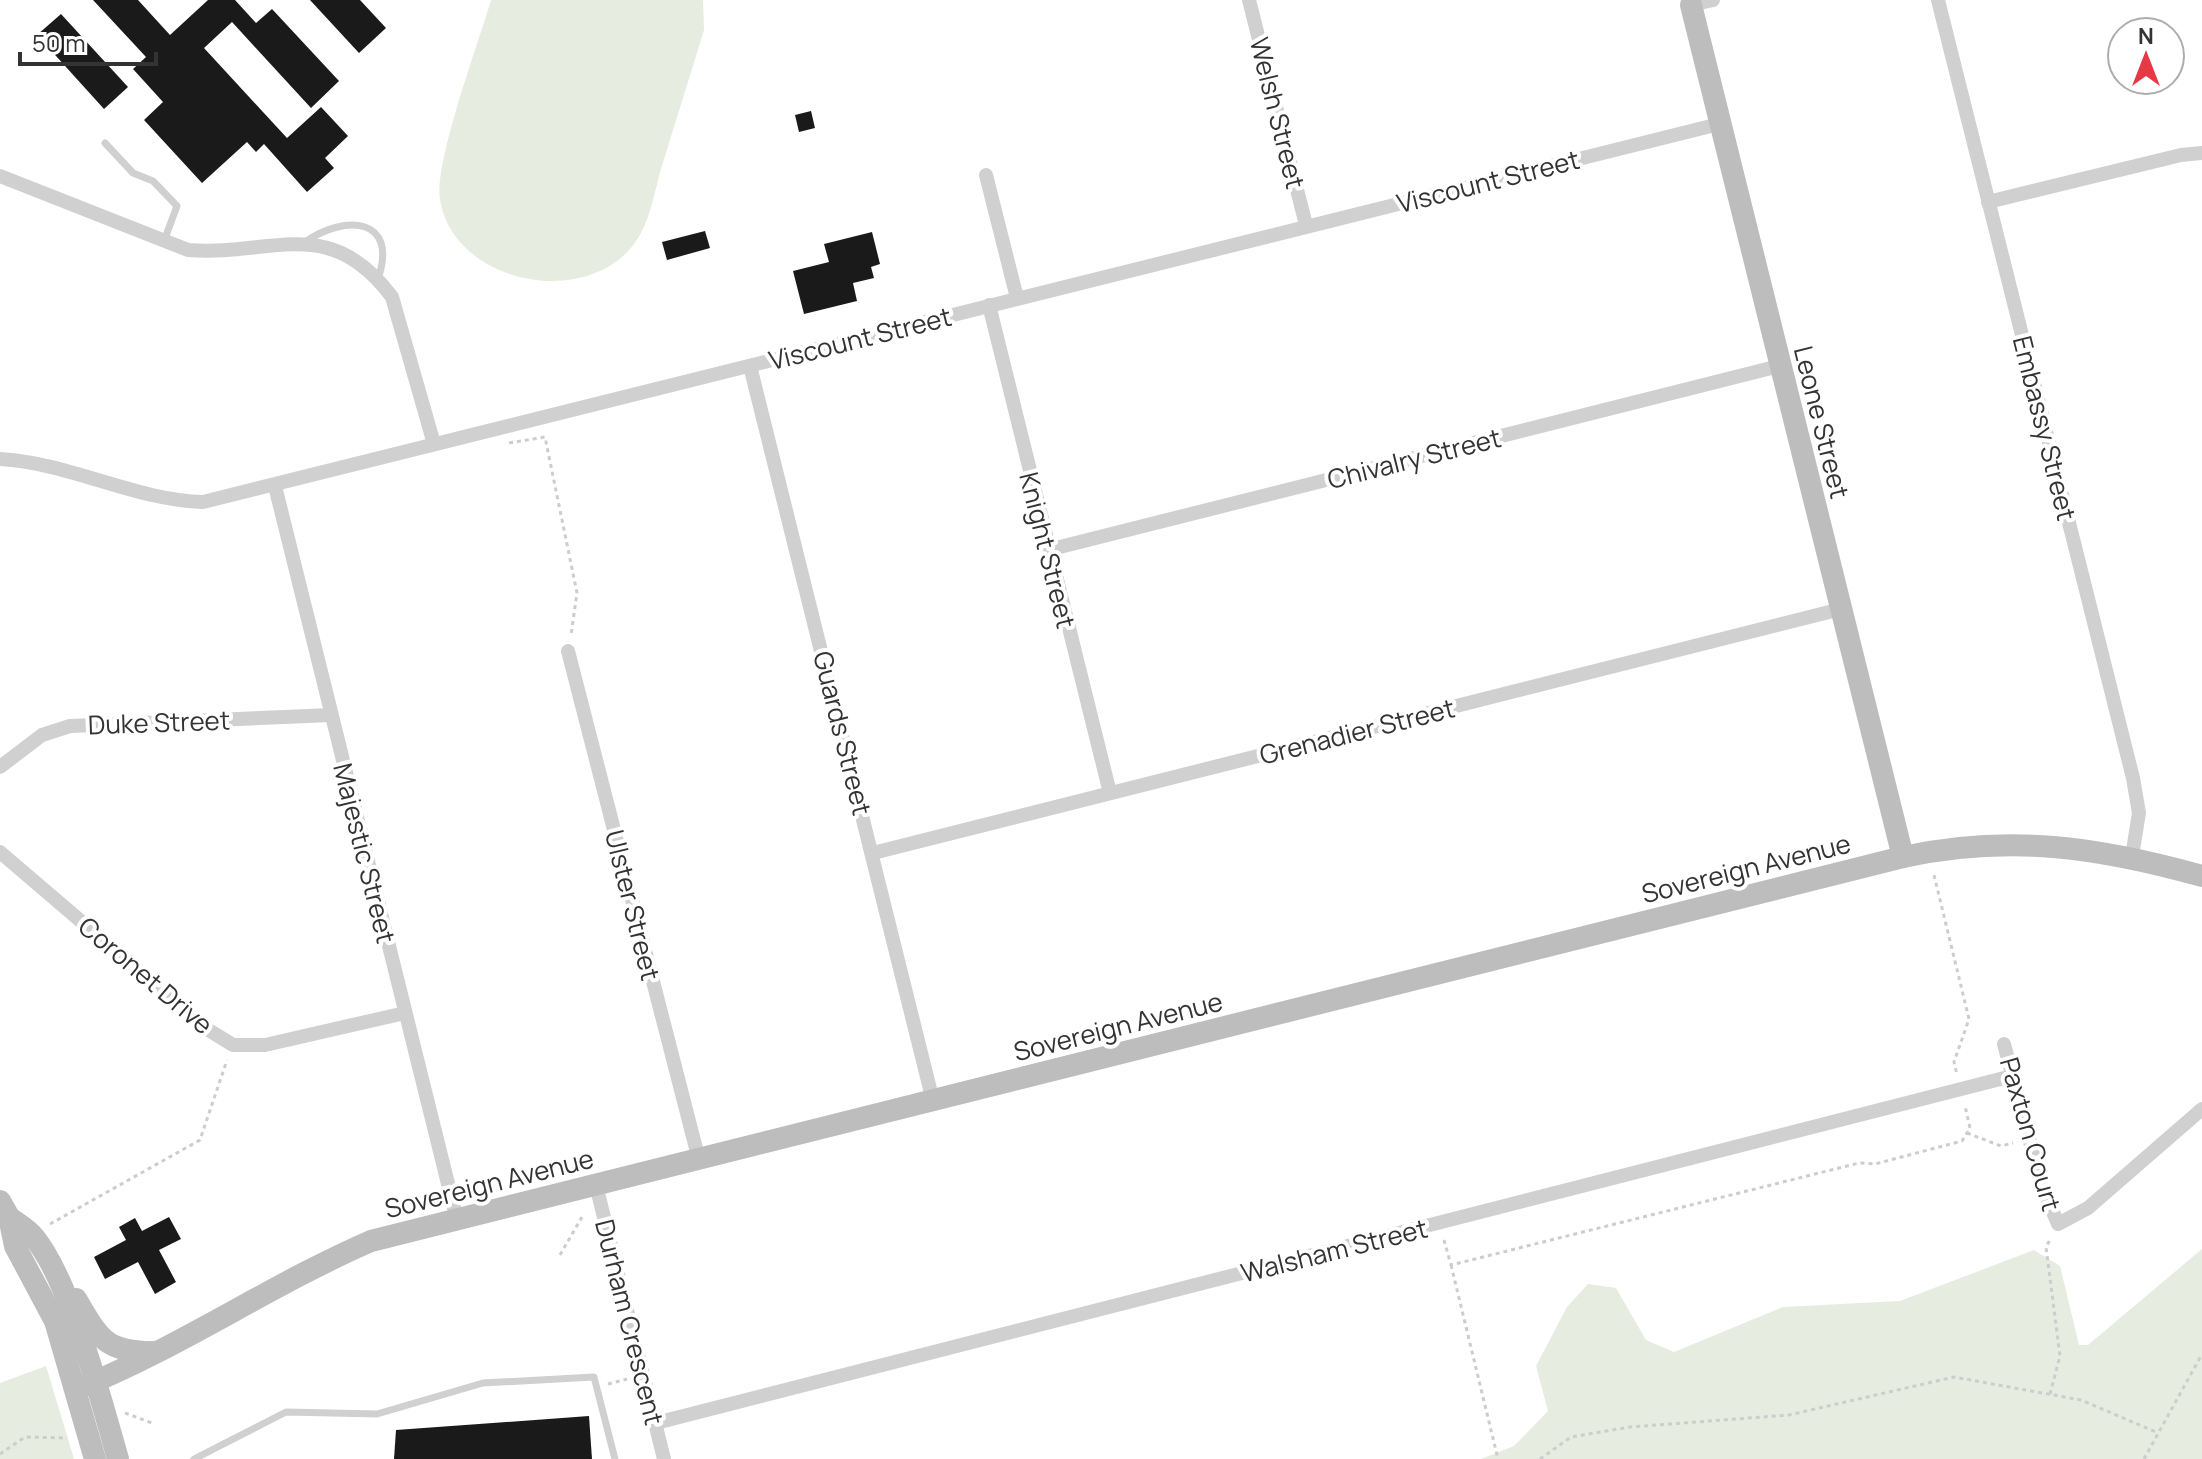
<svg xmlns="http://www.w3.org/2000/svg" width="2202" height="1459" font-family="Manrope,sans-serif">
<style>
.green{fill:#e6ecdf}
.building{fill:#1a1a1a}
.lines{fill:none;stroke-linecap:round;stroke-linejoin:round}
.path{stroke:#cdcdcd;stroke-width:3;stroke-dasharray:4 4;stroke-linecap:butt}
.lane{stroke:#d0d0d0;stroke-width:7}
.street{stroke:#d0d0d0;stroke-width:14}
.secondary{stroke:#bdbdbd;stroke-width:22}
.labels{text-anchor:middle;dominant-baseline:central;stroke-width:8;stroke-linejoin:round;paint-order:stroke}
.street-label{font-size:26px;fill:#333;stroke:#fff}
</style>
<rect width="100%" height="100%" fill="#fff"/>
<g class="green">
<path d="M491 0H703L704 30C690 76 675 123 661 169 655 190 651 214 641 233 599 312 455 288 440 200 434 162 479 42 491 0Z"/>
<path d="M2202 1249V1459H1481L1514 1446 1548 1411 1536 1366 1567 1307 1588 1284 1616 1288 1646 1340 1674 1352 1783 1307 1900 1301 2034 1250 2060 1266 2079 1345H2088Z"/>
<path d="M46 1366 74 1459H0V1383Z"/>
</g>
<g class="building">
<path d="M93 0H138L170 35 208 0H235L256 23 272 9 339 81 311 108 232 22 204 48 287 138 321 107 348 136 325 158 334 168 307 192 264 144 256 152 247 142 202 183 144 120 163 102 133 69 146 57Z"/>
<path d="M310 0H360L386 28 359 53Z"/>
<path d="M61 14 128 87 104 109 37 35Z"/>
<path d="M811 111 815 128 799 132 795 115Z"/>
<path d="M705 231 710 248 667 260 662 242Z"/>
<path d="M872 232 880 264 871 267 874 278 853 283 857 301 804 314 793 271 829 262 824 244Z"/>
<path d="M169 1217 181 1239 159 1250 176 1282 155 1294 138 1262 105 1279 94 1257 126 1240 119 1227 135 1218 142 1231Z"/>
<path d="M589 1416 592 1459H394L396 1430Z"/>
</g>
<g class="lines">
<g class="path">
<path d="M509 443 545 437 577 593 571 635"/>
<path d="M1934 875 1969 1019 1954 1062 1957 1075"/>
<path d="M1967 1133 2001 1146 2013 1143"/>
<path d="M50 1224 200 1140 227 1060"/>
<path d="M1444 1240 1451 1265 1859 1163 1875 1164 1962 1141 1970 1128 1965 1106"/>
<path d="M560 1255 582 1217"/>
<path d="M1451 1265 1498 1459"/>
<path d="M608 1384 627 1379"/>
<path d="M2050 1394 2060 1356 2046 1247 2051 1238"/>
<path d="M125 1413 152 1423"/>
<path d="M0 1454 25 1437 67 1438"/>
<path d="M1540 1459 1571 1437 1630 1427 1789 1415 1954 1377 2081 1400 2156 1432"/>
<path d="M2144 1459 2202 1354"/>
</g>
<g class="lane">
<path d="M105 143 133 173 153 181 177 206 164 241"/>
<path d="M305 242C345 214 399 217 378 279"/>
<path d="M194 1459 286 1412 377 1414 483 1383 594 1377 615 1459"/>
</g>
<g class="street">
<path d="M1249 0 1306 225"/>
<path d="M1938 0 2133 778 2139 813 2132 856"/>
<path d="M1690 1 1691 5 1713 0"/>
<path d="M986 175 1017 298"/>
<path d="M0 176 188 250C271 257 329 212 392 297L434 444"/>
<path d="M1988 202 2181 155 2202 153"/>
<path d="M989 305 1110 793"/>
<path d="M750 366 933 1101"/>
<path d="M0 459C70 463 134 500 203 502L1719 124"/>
<path d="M275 486 457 1220"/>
<path d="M1048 550 1779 366"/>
<path d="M568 651 699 1160"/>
<path d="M0 767 42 735 70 726 331 715"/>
<path d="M0 852 207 1029 233 1045H265L405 1013"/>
<path d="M873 853 1841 609"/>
<path d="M2004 1044 2041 1183 2058 1224 2088 1208 2202 1109"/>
<path d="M596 1185 664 1459"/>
<path d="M656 1423 2012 1076"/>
</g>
<g class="secondary">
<path d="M1691 5 1903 857"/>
<path d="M0 1201 9 1217 15 1246 55 1321 95 1459"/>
<path d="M9 1217C17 1223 28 1229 34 1237 71 1283 101 1400 118 1459"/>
<path d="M76 1299C99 1337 104 1352 152 1352"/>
<path d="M77 1389C179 1348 270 1285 371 1241L1903 857C2009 834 2098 847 2202 876"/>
</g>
</g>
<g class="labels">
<g class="street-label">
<text transform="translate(1278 113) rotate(76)">Welsh Street</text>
<text transform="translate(1488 181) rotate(-14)">Viscount Street</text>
<text transform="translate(860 338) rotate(-14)">Viscount Street</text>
<text transform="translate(1822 422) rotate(76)">Leone Street</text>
<text transform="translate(2045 428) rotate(76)">Embassy Street</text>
<text transform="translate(1414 458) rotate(-14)">Chivalry Street</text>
<text transform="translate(1048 550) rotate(76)">Knight Street</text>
<text transform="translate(159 722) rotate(-2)">Duke Street</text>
<text transform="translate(1357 731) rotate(-14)">Grenadier Street</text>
<text transform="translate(843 733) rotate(76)">Guards Street</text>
<text transform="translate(365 853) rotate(76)">Majestic Street</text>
<text transform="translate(1746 868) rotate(-14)">Sovereign Avenue</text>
<text transform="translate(633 905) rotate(76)">Ulster Street</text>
<text transform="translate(146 975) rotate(40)">Coronet Drive</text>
<text transform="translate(1118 1026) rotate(-14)">Sovereign Avenue</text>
<text transform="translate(2031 1134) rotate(74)">Paxton Court</text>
<text transform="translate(489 1183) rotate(-14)">Sovereign Avenue</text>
<text transform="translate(1334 1250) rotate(-14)">Walsham Street</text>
<text transform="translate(630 1322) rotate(76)">Durham Crescent</text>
</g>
</g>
<g transform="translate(2146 56)"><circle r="38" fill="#ffffff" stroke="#adadad" stroke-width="2"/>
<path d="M0-6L14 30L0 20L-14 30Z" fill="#e63946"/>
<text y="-12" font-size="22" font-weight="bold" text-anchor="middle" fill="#333333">N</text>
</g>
<path d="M20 52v12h136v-12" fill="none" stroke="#333333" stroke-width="4"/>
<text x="32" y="52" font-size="24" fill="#333333" stroke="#ffffff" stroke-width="6" paint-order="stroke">50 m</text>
</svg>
